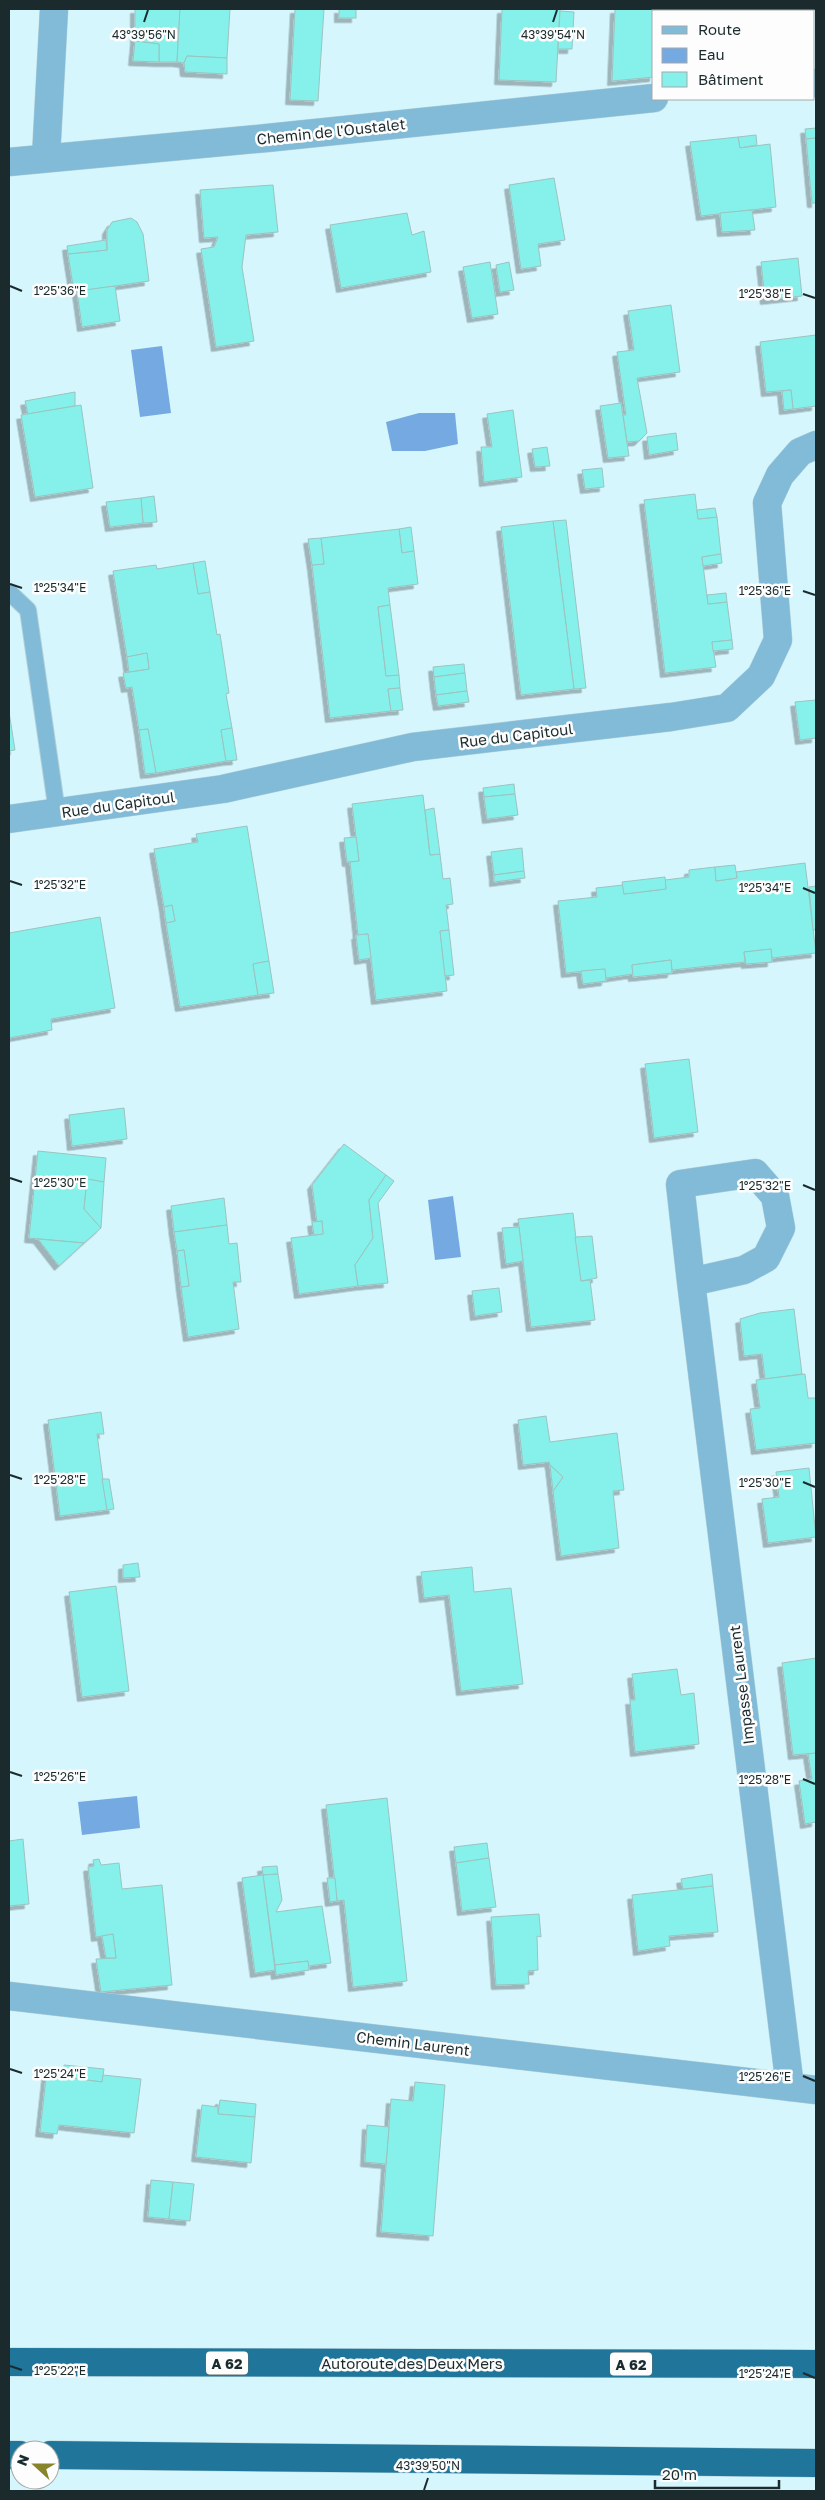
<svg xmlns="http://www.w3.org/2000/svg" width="825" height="2500" font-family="'Golos Text',sans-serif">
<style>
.water{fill:#75a9e2}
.building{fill:#86f1ea;stroke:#9bc3c0;filter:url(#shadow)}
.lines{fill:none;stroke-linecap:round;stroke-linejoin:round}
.lane-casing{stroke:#b4d1d8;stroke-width:18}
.street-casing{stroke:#b4d1d8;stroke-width:29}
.highway-casing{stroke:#b4d1d8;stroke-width:29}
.lane{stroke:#82bbd8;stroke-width:16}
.street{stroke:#82bbd8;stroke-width:28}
.highway{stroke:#1f769a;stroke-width:28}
.ticks{fill:none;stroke:#1b2b2d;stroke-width:2}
.labels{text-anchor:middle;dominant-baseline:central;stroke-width:5;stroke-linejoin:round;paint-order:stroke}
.shield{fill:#fdfdfd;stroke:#5f6a6b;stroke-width:1}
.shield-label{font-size:14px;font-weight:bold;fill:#1b2b2d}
.street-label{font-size:15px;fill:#1b2b2d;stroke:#fdfdfd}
.ticks-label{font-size:12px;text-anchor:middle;fill:#1b2b2d;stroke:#fdfdfd;stroke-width:5;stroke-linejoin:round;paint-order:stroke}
</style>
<defs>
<filter id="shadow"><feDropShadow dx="-4.5" dy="4.5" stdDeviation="0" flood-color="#0004"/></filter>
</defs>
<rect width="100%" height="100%" fill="#d6f6fd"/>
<g class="water">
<path d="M162 346 171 413 140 417 131 350Z"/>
<path d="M419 413H455L458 444 425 451H392L386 422Z"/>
<path d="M453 1196 461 1257 435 1260 428 1200Z"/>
<path d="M137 1796 140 1828 82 1835 78 1802Z"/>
</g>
<g class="building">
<path d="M135 9H180L177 62H159V44L135 41Z"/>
<path d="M180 9H230L227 58 187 56 184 63 177 62Z"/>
<path d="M295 9H324L318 101 290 100Z"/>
<rect x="339" y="9" width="17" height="9"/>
<path d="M502 9H560L556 82 499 80Z"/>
<path d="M615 9H667V11H654V77L612 81Z"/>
<path d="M560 11 574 12 572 49H558Z"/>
<path d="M135 41 159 44V62L133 61Z"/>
<path d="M187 56 227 58V74L185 72 184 63Z"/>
<path d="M816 128V138L806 139 805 129Z"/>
<path d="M756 135 757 145 740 148 738 137Z"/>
<path d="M738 137 740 148 770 144 776 207 701 216 690 142Z"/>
<path d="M816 138V203H812L806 139Z"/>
<path d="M554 178 565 240 538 244 541 266 521 269 509 185Z"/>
<path d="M273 185 278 232 246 235 242 267 254 341 216 347 201 249 214 247 218 237 204 238 200 190Z"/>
<path d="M752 210 755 230 722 232 720 213Z"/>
<path d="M407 213 412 235 424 231 431 272 341 288 330 225Z"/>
<path d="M131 218 137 222 143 234 149 281 74 292 68 254 107 250V230L112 222Z"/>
<path d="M106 240 107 250 68 254 67 246Z"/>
<path d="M798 258 802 296 765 300 761 262Z"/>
<path d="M490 262 498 314 472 318 463 267Z"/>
<path d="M509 262 514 290 500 292 496 265Z"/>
<path d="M115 286 120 321 82 327 77 291Z"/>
<path d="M671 305 680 372 637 378 647 433 639 441 627 442 623 415H626L617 352 634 350 628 311Z"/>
<path d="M816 335V406L793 409 791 390 766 392 760 342Z"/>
<path d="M791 390 793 409 784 410 782 391Z"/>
<path d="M75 392V406L28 414 25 401Z"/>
<path d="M621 403 629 456 608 458 600 406Z"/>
<path d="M81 405 93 488 35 497 21 415Z"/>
<path d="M513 410 522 477 484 482 481 447H492L487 414Z"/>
<path d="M676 433 678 450 649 455 647 437Z"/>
<path d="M547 447 550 466 535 467 532 449Z"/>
<path d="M602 468 604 487 585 489 582 470Z"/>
<path d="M695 494 698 519 717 517 721 554 702 557 708 604 727 602 732 640 712 642 716 667 665 673 644 500Z"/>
<path d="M154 496 157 522 143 523 141 498Z"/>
<path d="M141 498 143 523 110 527 106 502Z"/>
<path d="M715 508 717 517 698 519 697 510Z"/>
<path d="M566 520 586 688 574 689 553 521Z"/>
<path d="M553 521 574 689 521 695 501 527Z"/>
<path d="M411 527 414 551 402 553 399 529Z"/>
<path d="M399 529 402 553 414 551 418 584 388 588 390 605 378 607 386 676 399 675 400 688 388 689 391 711 330 718 312 565 324 564 321 538Z"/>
<path d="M321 538 324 564 312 565 308 539Z"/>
<path d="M721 554 722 563 703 566 702 557Z"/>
<path d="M205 561 210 592 198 594 193 563Z"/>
<path d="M193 563 198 594 210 592 217 635 220 634 229 693 226 694 232 728 221 730 226 761 156 773 148 729 139 730 132 687 126 688 123 673 149 669 147 653 127 657 113 571 156 565 157 569Z"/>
<path d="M726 593 727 602 708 604 707 595Z"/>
<path d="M390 605 399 675 386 676 378 607Z"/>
<path d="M732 640 733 649 713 651 712 642Z"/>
<path d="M147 653 149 669 129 672 127 657Z"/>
<path d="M464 664 465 673 434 677 433 667Z"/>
<path d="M465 673 467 691 436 695 434 677Z"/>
<path d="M400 688 403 710 391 711 388 689Z"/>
<path d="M467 691 469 702 438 706 436 695Z"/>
<path d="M816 700V738L800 740 795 702Z"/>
<path d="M9 712 15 750 9 751Z"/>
<path d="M232 728 237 760 226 761 221 730Z"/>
<path d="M148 729 156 773 145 774 139 730Z"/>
<path d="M514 784 515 794 484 797 483 788Z"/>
<path d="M515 794 518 815 487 819 484 797Z"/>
<path d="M423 795 430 855 440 854 443 879 450 878 453 904 446 905 449 930 440 931 447 991 376 1000 368 934 358 935 350 862 359 861 352 804Z"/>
<path d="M434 808 440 854 430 855 425 810Z"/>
<path d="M247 826 269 961 253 964 258 995 180 1007 166 923 175 921 172 905 164 907 154 849 198 842 196 834Z"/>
<path d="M356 837 359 861 347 862 344 838Z"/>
<path d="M522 848 524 871 494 875 491 852Z"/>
<path d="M805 863 816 953 772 958 771 949 744 952 745 962 672 970 671 960 632 965 633 974 606 978 605 969 566 973 558 901 597 897 596 888 623 885 624 894 666 889 665 880 689 877V870L715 867 716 881 737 878 736 872Z"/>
<path d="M735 865 737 878 716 881 715 867Z"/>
<path d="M524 871 525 878 494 882V875Z"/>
<path d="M665 877 666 889 624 894 622 882Z"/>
<path d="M816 886V930H813L809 887Z"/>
<path d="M172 905 175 921 166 923 164 907Z"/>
<path d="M100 917 115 1008 51 1019 52 1030 9 1038V933Z"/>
<path d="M449 930 454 975 445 976 440 931Z"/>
<path d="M368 934 371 958 359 960 356 935Z"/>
<path d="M771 949 772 962 746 964 744 952Z"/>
<path d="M671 960 672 973 633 977 632 965Z"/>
<path d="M269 961 274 993 258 995 253 964Z"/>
<path d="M605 969 606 981 583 984 581 971Z"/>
<path d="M689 1059 698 1132 654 1138 645 1064Z"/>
<path d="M124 1108 127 1139 72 1146 69 1115Z"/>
<path d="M344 1144 386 1175 369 1200 373 1238 355 1265 358 1286 299 1294 291 1238 323 1234 322 1221 317 1222 312 1185Z"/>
<path d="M38 1151 106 1158 104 1182 87 1179 84 1209 101 1228 84 1243 29 1238Z"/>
<path d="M386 1175 394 1181 378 1203 388 1283 358 1286 355 1265 373 1238 369 1200Z"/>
<path d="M87 1179 104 1182 101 1228 84 1209Z"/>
<path d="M224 1198 227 1225 174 1232 171 1206Z"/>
<path d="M573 1213 581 1281 590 1280 595 1320 531 1327 518 1219Z"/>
<path d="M322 1221 323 1234 314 1235 312 1222Z"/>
<path d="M227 1225 229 1244 237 1243 241 1282H233L239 1329 188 1337 181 1287 189 1286 184 1250 177 1251 174 1232Z"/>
<path d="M519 1227 523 1261 506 1264 502 1228Z"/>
<path d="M592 1236 597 1278 581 1281 575 1237Z"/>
<path d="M38 1239 84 1243 59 1266Z"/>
<path d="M184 1250 189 1286 181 1287 177 1251Z"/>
<path d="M499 1288 502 1312 475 1316 472 1291Z"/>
<path d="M794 1309 802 1374 765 1379 762 1354 744 1356 740 1319 760 1313Z"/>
<path d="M805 1374 808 1398H816V1443L756 1450 750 1409 760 1408 756 1380Z"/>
<path d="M101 1412 104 1434H97L107 1510 60 1516 48 1420Z"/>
<path d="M546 1416 550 1442 617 1433 624 1490 613 1491 619 1548 561 1556 553 1491 563 1477 550 1465 549 1462 523 1465 518 1420Z"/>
<path d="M550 1465 563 1477 553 1491Z"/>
<path d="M809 1468 816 1537 768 1543 762 1499 779 1497 776 1472Z"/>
<path d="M102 1479H109L114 1509 107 1510Z"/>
<path d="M138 1563 140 1577 123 1578V1565Z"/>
<path d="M472 1567 474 1592 511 1588 523 1684 461 1691 449 1595 424 1598 421 1572Z"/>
<path d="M116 1586 129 1691 82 1697 69 1592Z"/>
<path d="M816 1658V1753L793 1755 782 1663Z"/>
<path d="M677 1669 681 1695 694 1693 699 1744 635 1752 630 1700H635L632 1674Z"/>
<path d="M816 1753V1822L805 1824 799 1781 812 1779 808 1754Z"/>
<path d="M387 1798 407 1981 353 1987 344 1900 337 1901 326 1805Z"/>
<path d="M23 1839 29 1904 9 1906V1841Z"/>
<path d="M487 1843 489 1858 456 1863 454 1847Z"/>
<path d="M489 1858 496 1907 462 1911 456 1863Z"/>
<path d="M99 1859 101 1865 119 1863 122 1889 162 1885 172 1985 101 1992 96 1959 116 1958 113 1934 96 1937 88 1867 94 1866 93 1860Z"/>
<path d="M277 1866 278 1874 263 1875 262 1867Z"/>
<path d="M278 1874 282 1900 276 1912 322 1906 331 1963 308 1966V1961L275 1965 263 1875Z"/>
<path d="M712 1874 713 1886 683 1889 681 1879Z"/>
<path d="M263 1875 275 1970 255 1973 242 1878Z"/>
<path d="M327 1878H335L337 1901 330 1902Z"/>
<path d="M713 1886 718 1932 669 1936 670 1946 638 1951 632 1895Z"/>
<path d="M539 1914 541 1937 537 1936 538 1970 528 1971 529 1984 496 1985 491 1917Z"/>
<path d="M113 1934 116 1958H106L102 1936Z"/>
<path d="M308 1961 309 1970 276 1975 275 1965Z"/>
<path d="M64 2065 104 2069 102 2082 64 2077Z"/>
<path d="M47 2069 64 2070V2077L102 2082 103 2075 141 2079 134 2133 59 2125 57 2134 40 2132Z"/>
<path d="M415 2082 445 2085 433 2236 381 2232 391 2099 413 2101Z"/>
<path d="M220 2100 256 2104 255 2117 218 2114Z"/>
<path d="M202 2105 218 2107V2114L255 2117 251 2163 196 2157Z"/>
<path d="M367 2125 389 2127 386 2164 365 2162Z"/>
<path d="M151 2180 173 2182 169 2219 148 2217Z"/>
<path d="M173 2182 194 2184 190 2221 169 2219Z"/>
</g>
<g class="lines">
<defs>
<path id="lane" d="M9 592 28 610 57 812"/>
<g id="street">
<path d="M814 83H816"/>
<path d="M46 157 54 9"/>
<path d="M9 162 267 138 654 98"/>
<path d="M9 819 223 789 413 747 671 717 727 708 761 676 778 640 767 503 780 475 800 452 816 445"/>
<path d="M691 1282 744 1270 766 1258 781 1228 775 1196 755 1173 680 1184 691 1282 790 2087"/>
<path d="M9 1996 816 2090"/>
</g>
<g id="highway">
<path d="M9 2362 816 2364"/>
<path d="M9 2455H20"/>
<path d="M50 2455 816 2463"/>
</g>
</defs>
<use href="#lane" class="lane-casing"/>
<use href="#street" class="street-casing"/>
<use href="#highway" class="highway-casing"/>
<use href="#lane" class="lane"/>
<use href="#street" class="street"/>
<use href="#highway" class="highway"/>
</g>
<path class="ticks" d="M144 22 148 10M553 22 557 10M10 286 22 291M803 294 815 298M10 584 22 588M803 591 815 595M10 881 22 885M803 888 815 893M10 1178 22 1182M803 1185 815 1190M10 1475 22 1479M803 1482 815 1487M10 1772 22 1776M803 1779 815 1784M10 2069 22 2073M803 2076 815 2081M10 2366 22 2370M803 2373 815 2378M424 2490 428 2478"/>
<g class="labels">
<g class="shield">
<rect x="206" y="2351.5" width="42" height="23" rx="4"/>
<rect x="610" y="2352.5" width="42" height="23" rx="4"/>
</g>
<g class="shield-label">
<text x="227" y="2363">A 62</text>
<text x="631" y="2364">A 62</text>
</g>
<g class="street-label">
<text transform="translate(331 131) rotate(-6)">Chemin de l'Oustalet</text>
<text transform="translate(516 735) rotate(-7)">Rue du Capitoul</text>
<text transform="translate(118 804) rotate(-8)">Rue du Capitoul</text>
<text transform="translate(741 1685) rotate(-97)">Impasse Laurent</text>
<text transform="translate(413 2043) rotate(7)">Chemin Laurent</text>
<text x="412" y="2363">Autoroute des Deux Mers</text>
</g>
</g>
<g class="ticks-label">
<text x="553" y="39">43°39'54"N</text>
<text x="144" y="39">43°39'56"N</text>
<text x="60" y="295">1°25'36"E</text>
<text x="765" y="298">1°25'38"E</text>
<text x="60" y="592">1°25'34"E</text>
<text x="765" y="595">1°25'36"E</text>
<text x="60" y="889">1°25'32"E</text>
<text x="765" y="892">1°25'34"E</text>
<text x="60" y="1187">1°25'30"E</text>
<text x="765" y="1190">1°25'32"E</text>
<text x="60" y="1484">1°25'28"E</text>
<text x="765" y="1487">1°25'30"E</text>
<text x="60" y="1781">1°25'26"E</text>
<text x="765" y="1784">1°25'28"E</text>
<text x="60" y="2078">1°25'24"E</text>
<text x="765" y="2081">1°25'26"E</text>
<text x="60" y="2375">1°25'22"E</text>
<text x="765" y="2378">1°25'24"E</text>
<text x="428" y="2470">43°39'50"N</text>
</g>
<rect width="825" height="2500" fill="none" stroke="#1b2b2d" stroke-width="20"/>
<rect x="652" y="10" width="162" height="90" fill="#fdfdfd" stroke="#a3a9aa"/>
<rect x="662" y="26" width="25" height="8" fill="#82bbd8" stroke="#a3a9aa"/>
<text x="698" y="35" font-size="15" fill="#1b2b2d">Route</text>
<rect x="662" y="48" width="25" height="15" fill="#75a9e2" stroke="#a3a9aa"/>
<text x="698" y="60" font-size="15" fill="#1b2b2d">Eau</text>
<rect x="662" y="72" width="25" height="15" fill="#86f1ea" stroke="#a3a9aa"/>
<text x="698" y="85" font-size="15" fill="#1b2b2d">Bâtiment</text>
<g transform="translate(35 2465) rotate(291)"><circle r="24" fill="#fdfdfd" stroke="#a3a9aa"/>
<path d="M0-4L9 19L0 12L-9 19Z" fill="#88842c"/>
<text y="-8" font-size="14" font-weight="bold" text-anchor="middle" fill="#1b2b2d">N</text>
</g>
<path d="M655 2480v8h124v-8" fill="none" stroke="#1b2b2d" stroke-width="2.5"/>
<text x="662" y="2480" font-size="15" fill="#1b2b2d" stroke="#fdfdfd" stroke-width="4" paint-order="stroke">20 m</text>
</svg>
